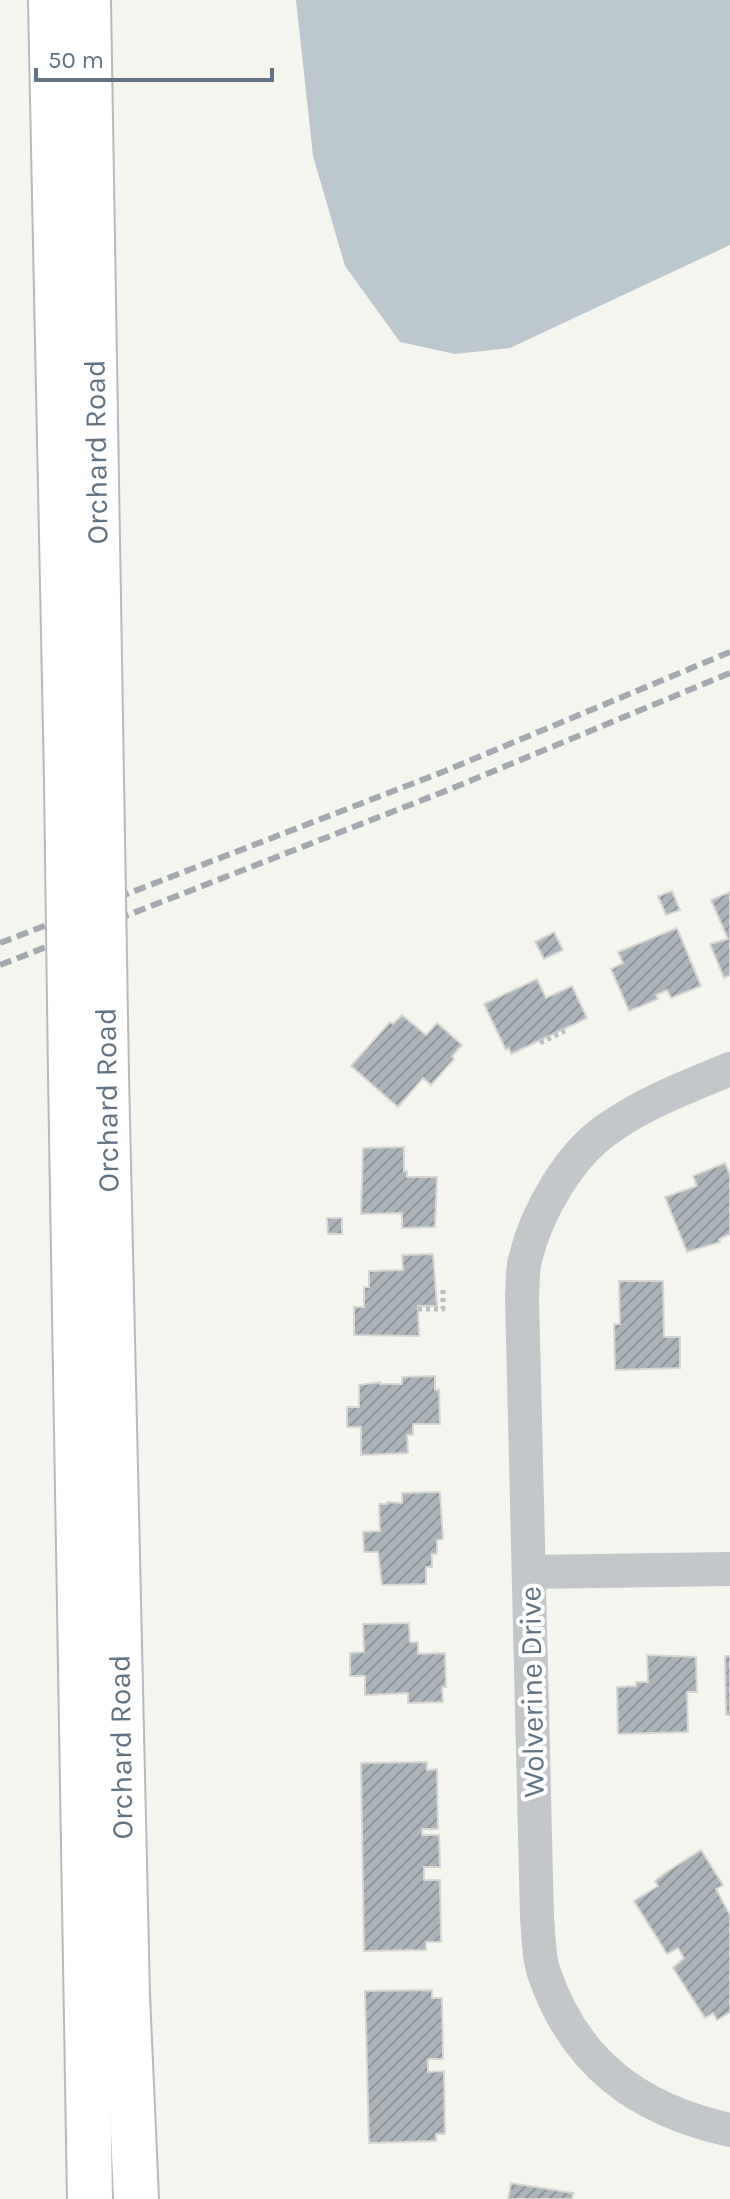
<svg xmlns="http://www.w3.org/2000/svg" width="730" height="2199" font-family="Karla,sans-serif">
<style>
.water{fill:#bcc8cd}
.building{fill:url(#building-hatch);stroke:#d6d6d3;stroke-width:2}
.lines{fill:none;stroke-linecap:round;stroke-linejoin:round}
.primary-casing{stroke:#b6babe;stroke-width:48}
.path{stroke:#bdbfc1;stroke-width:5;stroke-dasharray:4 4;stroke-linecap:butt}
.minor{stroke:#c3c7ca;stroke-width:34}
.primary{stroke:#fff;stroke-width:44}
.rail{stroke:#a3a9af;stroke-width:6;stroke-dasharray:12 6;stroke-linecap:butt}
.primary-bridge-casing{stroke:#b6babe;stroke-width:48;stroke-linecap:butt}
.primary-bridge{stroke:#fff;stroke-width:44}
.labels{text-anchor:middle;dominant-baseline:central;stroke-width:8;stroke-linejoin:round;paint-order:stroke}
.street-label{font-size:30px;fill:#617383;stroke:#fff}
</style>
<defs>
<pattern id="building-hatch" width="6" height="6" patternUnits="userSpaceOnUse" patternTransform="scale(2)"><rect width="6" height="6" fill="#acb3b9"/><path d="M-1 1l2-2M0 6l6-6M5 7l2-2" fill="none" stroke="#8f969c"/></pattern>
</defs>
<rect width="100%" height="100%" fill="#f5f5f0"/>
<path class="water" d="M296 0H730V245L510 348 455 354 400 342 345 266 313 156Z"/>
<g class="building">
<path d="M672 891 680 910 666 915 658 896Z"/>
<path d="M730 892V975L724 978 710 944 728 939 711 900Z"/>
<path d="M677 928 701 986 671 998 667 990 656 995 658 999 629 1011 611 969 623 963 618 952Z"/>
<path d="M554 932 563 950 544 959 535 942Z"/>
<path d="M537 979 546 998 572 986 587 1018 511 1054 509 1048 506 1050 484 1004Z"/>
<path d="M402 1015 426 1035 437 1023 462 1045 452 1056 454 1059 431 1085 423 1078 398 1107 351 1066 390 1022 393 1024Z"/>
<path d="M404 1147V1171H407V1177H437L435 1227 402 1228V1213L361 1214 363 1148Z"/>
<path d="M725 1163 730 1175V1234L719 1239 720 1242 687 1252 665 1197 697 1186 693 1176Z"/>
<path d="M327 1218H342V1234H328Z"/>
<path d="M433 1254 437 1306H418L419 1336 354 1335V1307H364V1287H369V1271L403 1270 402 1255Z"/>
<path d="M619 1281H663L664 1337H680V1368L615 1370 614 1324H620Z"/>
<path d="M435 1376V1390H439L440 1424H413V1435H407L408 1453 361 1455V1427H347V1407H359V1385L380 1382V1384H402V1377Z"/>
<path d="M440 1492 443 1539 437 1540V1554H432V1567H426V1584L382 1585 378 1552H364L363 1532 380 1531 379 1504H387V1502L402 1503V1493Z"/>
<path d="M409 1623 410 1642H418V1654L445 1653 446 1687H442L443 1702 408 1703V1693L365 1695V1676H350V1653L364 1652 363 1624Z"/>
<path d="M647 1655 696 1657 697 1692H687L688 1732 618 1734 617 1687 636 1686V1682H648Z"/>
<path d="M725 1656H730V1715H726Z"/>
<path d="M427 1762V1770L437 1769 438 1829H422V1835H439L440 1867H424V1880H440L441 1942H426V1950L364 1951 361 1763Z"/>
<path d="M701 1850 723 1885 716 1889 730 1915V2012L717 2020 713 2013 705 2018 673 1968 684 1958 678 1948 667 1954 634 1901 658 1886 655 1881 668 1871Z"/>
<path d="M432 1990V1998H442L443 2059H428V2072L444 2071 445 2134H436V2141L369 2143 365 1991Z"/>
<path d="M511 2183 573 2193 572 2199H508Z"/>
</g>
<g class="lines">
<defs>
<g id="primary">
<path d="M51 0 67 780"/>
<path d="M88 0 101 779"/>
<path d="M71 1076 90 2199"/>
<path d="M106 1076 127 1995 136 2199"/>
</g>
</defs>
<use href="#primary" class="primary-casing"/>
<g class="path">
<path d="M541 1040 542 1042 567 1030"/>
<path d="M418 1309H443V1286"/>
</g>
<g class="minor">
<path d="M730 1069C689 1086 646 1102 609 1128 569 1155 536 1213 525 1260 522 1271 523 1285 522 1296L537 1918C539 1936 538 1956 544 1973 575 2064 639 2110 730 2130"/>
<path d="M530 1572 730 1569"/>
</g>
<use href="#primary" class="primary"/>
<g class="rail">
<path d="M0 943 440 773 730 652"/>
<path d="M0 965 448 790 730 673"/>
</g>
<defs>
<g id="primary-bridge">
<path d="M101 779 106 1076"/>
<path d="M67 780 71 1076"/>
</g>
</defs>
<use href="#primary-bridge" class="primary-bridge-casing"/>
<use href="#primary-bridge" class="primary-bridge"/>
</g>
<g class="labels">
<g class="street-label">
<text transform="translate(96 452) rotate(-91)">Orchard Road</text>
<text transform="translate(107 1100) rotate(-91)">Orchard Road</text>
<text transform="translate(532 1692) rotate(-91)">Wolverine Drive</text>
<text transform="translate(121 1747) rotate(-91)">Orchard Road</text>
</g>
</g>
<path d="M36 68v12h236v-12" fill="none" stroke="#617383" stroke-width="4"/>
<text x="48" y="68" font-size="24" fill="#617383" stroke="#ffffff" stroke-width="6" paint-order="stroke">50 m</text>
</svg>
